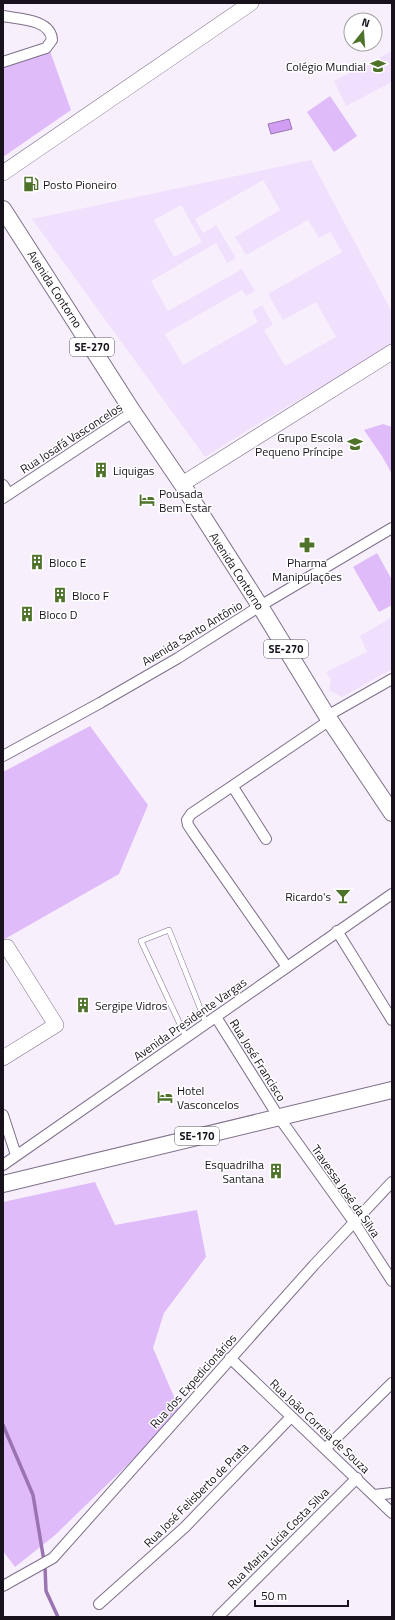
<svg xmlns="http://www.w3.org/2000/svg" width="395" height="1620" font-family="'Titillium Web',sans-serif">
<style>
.built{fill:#f1dffe;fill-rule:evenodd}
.green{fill:#e0bbf9}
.water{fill:#d29ef3;stroke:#9a74b2}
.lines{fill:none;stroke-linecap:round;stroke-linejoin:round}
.stream{stroke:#9a74b2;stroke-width:3.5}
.lane-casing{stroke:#7f6f8b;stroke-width:6}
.street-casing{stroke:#7f6f8b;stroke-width:12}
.secondary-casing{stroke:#7f6f8b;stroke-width:16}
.primary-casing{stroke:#7f6f8b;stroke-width:18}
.lane{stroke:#fff;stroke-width:5}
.street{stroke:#fff;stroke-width:10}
.secondary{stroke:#fff;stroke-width:15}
.primary{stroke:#fff;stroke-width:16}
.labels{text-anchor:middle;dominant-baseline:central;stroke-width:3;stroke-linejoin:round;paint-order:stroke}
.shield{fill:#fff;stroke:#5d5960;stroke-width:1}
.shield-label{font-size:11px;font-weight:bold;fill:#18121c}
.poi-label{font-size:12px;fill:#18121c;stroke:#fff;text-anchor:start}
.street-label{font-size:12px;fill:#18121c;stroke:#fff}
</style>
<rect width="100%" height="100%" fill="#f7f0fc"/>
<g class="built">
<path d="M392 51V82L346 106 334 81Z"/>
<path d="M311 160 392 312V347L264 420 205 457 32 219ZM263 180 280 210 235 237 246 255 308 220 319 238 330 232 342 252 268 294 283 320 316 302 336 337 285 366 264 330 273 325 262 305 252 311 258 322 183 365 165 334 242 290 246 296 255 291 242 269 168 311 151 281 216 243 227 263 236 258 216 225 203 233 195 219ZM181 205 202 242 174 257 154 220Z"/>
<path d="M392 617V669L342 697 329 690 331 680 326 672 367 652 360 636Z"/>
</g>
<g class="green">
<path d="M50 51 71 110 3 157V67Z"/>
<path d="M330 96 357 136 334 152 307 112Z"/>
<path d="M383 424 392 427V474L382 456 364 430Z"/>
<path d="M377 553 392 580V605L379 612 353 567Z"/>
<path d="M90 726 148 805 119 874 3 940V772Z"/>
<path d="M95 1182 115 1225 197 1210 206 1257 164 1313 153 1348 181 1413 54 1536 15 1567 3 1551V1202Z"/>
</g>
<path class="water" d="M289 119 292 129 271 134 268 124Z"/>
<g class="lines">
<path class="stream" d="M3 1425 33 1495 45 1567 46 1591 58 1617"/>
<defs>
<path id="lane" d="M186 1037 141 941 169 930 206 1023"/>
<g id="street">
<path d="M3 16C18 19 51 19 52 40L46 48 3 62"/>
<path d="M3 485 9 494"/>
<path d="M3 498 133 412"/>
<path d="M327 716 392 679"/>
<path d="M3 756 100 703 178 658 260 606 392 528"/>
<path d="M233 787 266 839"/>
<path d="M337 931 392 1020"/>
<path d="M287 967 194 834 188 825 187 820 191 814 330 720"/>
<path d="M216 1017 278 1116 354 1222 392 1281"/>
<path d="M3 1115 16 1155"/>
<path d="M3 1165 392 894"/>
<path d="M230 1358 392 1513"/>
<path d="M326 1448 392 1383"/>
<path d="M374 1495 392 1493"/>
<path d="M3 1586 53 1558 314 1265 392 1182"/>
<path d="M99 1604 185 1527 291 1417"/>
<path d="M218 1617 357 1478"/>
</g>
<g id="secondary">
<path d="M3 173 251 3"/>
<path d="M182 484 392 352"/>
<path d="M3 949 7 947 56 1025 3 1058"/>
</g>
<g id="primary">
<path d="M3 209 133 412 182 484 260 606 327 716 392 813"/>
<path d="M3 1184 392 1090"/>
</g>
</defs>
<use href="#lane" class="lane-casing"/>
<use href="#street" class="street-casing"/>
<use href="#secondary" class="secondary-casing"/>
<use href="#primary" class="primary-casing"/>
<use href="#lane" class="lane"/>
<use href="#street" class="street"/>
<use href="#secondary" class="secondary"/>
<use href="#primary" class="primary"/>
</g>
<defs>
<symbol id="school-bare" viewBox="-9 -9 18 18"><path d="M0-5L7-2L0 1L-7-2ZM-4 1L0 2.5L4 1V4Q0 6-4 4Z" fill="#4f722b" stroke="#fff" stroke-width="2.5" paint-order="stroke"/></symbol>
<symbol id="fuel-bare" viewBox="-9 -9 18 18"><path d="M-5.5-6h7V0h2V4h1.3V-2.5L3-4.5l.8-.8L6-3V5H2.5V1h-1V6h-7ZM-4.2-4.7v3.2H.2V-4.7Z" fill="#4f722b" stroke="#fff" stroke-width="2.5" paint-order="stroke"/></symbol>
<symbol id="building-bare" viewBox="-9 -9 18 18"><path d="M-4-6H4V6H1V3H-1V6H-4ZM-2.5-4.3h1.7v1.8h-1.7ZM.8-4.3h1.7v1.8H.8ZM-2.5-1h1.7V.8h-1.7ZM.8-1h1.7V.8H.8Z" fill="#4f722b" stroke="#fff" stroke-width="2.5" paint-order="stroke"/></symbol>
<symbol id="hotel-bare" viewBox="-9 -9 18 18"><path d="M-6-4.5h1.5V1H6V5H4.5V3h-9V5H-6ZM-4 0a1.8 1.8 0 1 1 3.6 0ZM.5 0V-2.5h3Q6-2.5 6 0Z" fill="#4f722b" stroke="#fff" stroke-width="2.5" paint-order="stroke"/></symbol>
<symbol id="pharmacy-bare" viewBox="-9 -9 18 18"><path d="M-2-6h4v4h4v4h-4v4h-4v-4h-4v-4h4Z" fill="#4f722b" stroke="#fff" stroke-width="2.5" paint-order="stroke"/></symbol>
<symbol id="bar-bare" viewBox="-9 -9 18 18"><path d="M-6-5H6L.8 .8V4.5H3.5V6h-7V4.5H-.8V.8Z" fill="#4f722b" stroke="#fff" stroke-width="2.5" paint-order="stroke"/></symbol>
</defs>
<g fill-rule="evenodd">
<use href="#school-bare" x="367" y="55" width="22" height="22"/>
<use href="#fuel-bare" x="20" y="173" width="22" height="22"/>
<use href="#school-bare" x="344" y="433" width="22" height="22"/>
<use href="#building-bare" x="90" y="459" width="22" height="22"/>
<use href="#hotel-bare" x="136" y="489" width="22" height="22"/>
<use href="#pharmacy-bare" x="296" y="534" width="22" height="22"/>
<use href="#building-bare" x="26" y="551" width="22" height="22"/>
<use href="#building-bare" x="49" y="584" width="22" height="22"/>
<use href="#building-bare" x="16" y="603" width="22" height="22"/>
<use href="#bar-bare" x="332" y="885" width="22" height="22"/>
<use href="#building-bare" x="72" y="994" width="22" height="22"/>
<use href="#hotel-bare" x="154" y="1086" width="22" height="22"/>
<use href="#building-bare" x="265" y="1160" width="22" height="22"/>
</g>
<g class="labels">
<g class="shield">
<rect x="70" y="338" width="44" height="18" rx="3"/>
<rect x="264" y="640" width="44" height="18" rx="3"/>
<rect x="175" y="1127" width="44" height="18" rx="3"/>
</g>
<g class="shield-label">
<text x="92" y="347">SE-270</text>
<text x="286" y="649">SE-270</text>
<text x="197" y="1136">SE-170</text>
</g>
<g class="poi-label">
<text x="366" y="66" text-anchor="end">Colégio Mundial</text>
<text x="43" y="184">Posto Pioneiro</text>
<text x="343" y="437" text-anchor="end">Grupo Escola<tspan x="343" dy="14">Pequeno Príncipe</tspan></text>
<text x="113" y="470">Liquigas</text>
<text x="159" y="493">Pousada<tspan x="159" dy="14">Bem Estar</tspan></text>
<text x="49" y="562">Bloco E</text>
<text x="307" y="562" text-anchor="middle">Pharma<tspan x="307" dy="14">Manipulações</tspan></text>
<text x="72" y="595">Bloco F</text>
<text x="39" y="614">Bloco D</text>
<text x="331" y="896" text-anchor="end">Ricardo's</text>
<text x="95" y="1005">Sergipe Vidros</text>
<text x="177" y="1090">Hotel<tspan x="177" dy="14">Vasconcelos</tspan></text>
<text x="264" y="1164" text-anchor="end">Esquadrilha<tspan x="264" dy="14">Santana</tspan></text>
</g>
<g class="street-label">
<text transform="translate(55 289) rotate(57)">Avenida Contorno</text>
<text transform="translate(71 438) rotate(-33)">Rua Josafá Vasconcelos</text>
<text transform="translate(237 571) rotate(57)">Avenida Contorno</text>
<text transform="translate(192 633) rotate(-31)">Avenida Santo Antônio</text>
<text transform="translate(190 1019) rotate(-35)">Avenida Presidente Vargas</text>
<text transform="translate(258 1060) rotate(58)">Rua José Francisco</text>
<text transform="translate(346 1191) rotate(55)">Travessa José da Silva</text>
<text transform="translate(193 1381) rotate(-48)">Rua dos Expedicionários</text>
<text transform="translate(320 1426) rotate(43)">Rua João Correia de Souza</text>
<text transform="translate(196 1495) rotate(-45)">Rua José Felisberto de Prata</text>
<text transform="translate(278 1538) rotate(-45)">Rua Maria Lúcia Costa Silva</text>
</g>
</g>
<rect width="395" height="1620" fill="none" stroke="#18121c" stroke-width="8"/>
<g transform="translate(363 32) rotate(17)"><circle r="19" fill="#ffffff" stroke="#a3a0a4"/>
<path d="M0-3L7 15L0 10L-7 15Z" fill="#4f722b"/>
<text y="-6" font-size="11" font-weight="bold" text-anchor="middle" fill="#18121c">N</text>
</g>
<path d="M255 1600v6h93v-6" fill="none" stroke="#18121c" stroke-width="2"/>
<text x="261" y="1600" font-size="12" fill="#18121c" stroke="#ffffff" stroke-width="3" paint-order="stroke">50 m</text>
</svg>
